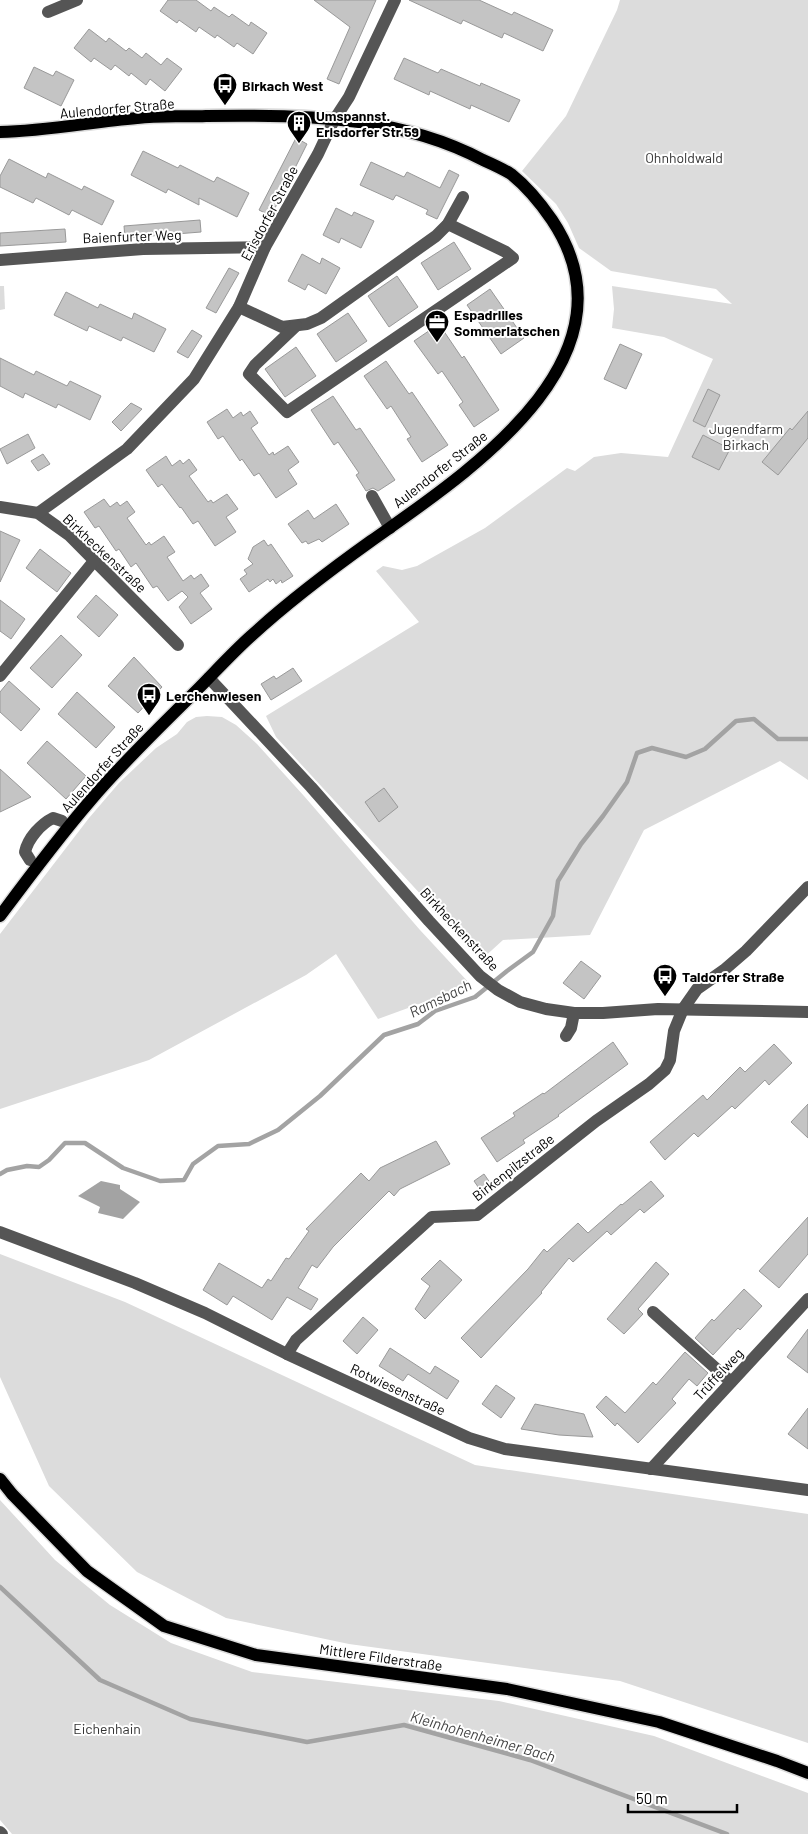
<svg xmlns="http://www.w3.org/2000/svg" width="808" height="1834" font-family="Barlow,sans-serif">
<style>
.green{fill:#dcdcdc}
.water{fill:#a3a3a3}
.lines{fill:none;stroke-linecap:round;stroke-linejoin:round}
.stream{stroke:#a3a3a3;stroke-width:4.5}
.building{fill:#c4c4c4;stroke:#999}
.major-casing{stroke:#dbdbdb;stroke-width:15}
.minor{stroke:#555;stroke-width:12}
.major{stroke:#000;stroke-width:12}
.labels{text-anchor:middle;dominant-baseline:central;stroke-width:4;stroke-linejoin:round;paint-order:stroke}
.poi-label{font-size:14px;font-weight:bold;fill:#000;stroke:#fff;text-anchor:start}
.street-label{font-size:14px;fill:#000;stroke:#fff}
.park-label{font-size:14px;fill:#333;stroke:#fff}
.water-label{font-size:15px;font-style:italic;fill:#444;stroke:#fff}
</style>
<rect width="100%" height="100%" fill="#fff"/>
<g class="green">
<path d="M620 0H808V780L780 761 644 830 590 935 503 940 481 960 276 737 266 716 419 622 376 571 383 566 402 570 417 566 485 528 567 468 575 471 594 457 621 453 668 457 713 359 664 337 612 328 614 309 612 286 732 304 716 289 611 271 579 248 568 223 556 204 522 171 566 116 617 10Z"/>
<path d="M0 286H4L5 309 0 310Z"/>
<path d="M207 716 222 717 236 725 257 744 304 796 420 930 471 985 378 1019 336 954 306 975 149 1060 0 1109V934L89 818 119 783 156 748 177 734 187 722 196 717Z"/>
<path d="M0 1254 125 1302 475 1465 808 1514V1743L620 1681 349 1644 226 1618 137 1572 49 1486 0 1377Z"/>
<path d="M0 1500 55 1560 110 1605 171 1643 252 1672 499 1701 654 1736 808 1793V1834H12L0 1820Z"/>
</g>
<path class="water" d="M101 1181 120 1185V1189L140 1202 123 1219 98 1213 100 1207 78 1196Z"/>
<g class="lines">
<g class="stream">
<path d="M0 1174 7 1170 27 1166 39 1167 49 1160 65 1143H85L123 1168 160 1181 184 1180 193 1164 218 1146 249 1144 278 1130 320 1096 384 1035 418 1024 435 1011 475 997 507 971 533 952 553 916 558 881 581 844 603 816 627 782 637 753 652 748 686 757 705 749 736 721 754 719 778 739H808"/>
<path d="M0 1587 100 1680 190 1719 307 1742 404 1725 530 1760 727 1834"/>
</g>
</g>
<g class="building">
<path d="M168 0H196L211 11 214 7 229 17 232 14 249 26 251 22 267 33 253 54 237 43 234 47 217 35 215 38 199 27 196 32 179 20 177 23 160 11Z"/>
<path d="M314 0H376L339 84 327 79 350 27Z"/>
<path d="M409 0H479L512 15 514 12 553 30 543 51 504 33 502 38 463 20 461 24Z"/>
<path d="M89 29 106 42 109 38 126 51 129 48 142 58 146 53 161 65 167 58 182 69 165 91 150 79 146 85 131 73 129 76 115 65 111 70 94 58 91 62 74 48Z"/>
<path d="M404 58 438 73 441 69 480 86 481 83 520 100 509 122 471 105 470 109 430 91 429 95 394 79Z"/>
<path d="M34 67 53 76 56 71 74 80 61 106 24 88Z"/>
<path d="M296 138 307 144 271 216 259 210Z"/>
<path d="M143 151 178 168 180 165 214 182 217 177 249 193 237 217 199 198V205L168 189 166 193 131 175Z"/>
<path d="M9 159 46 178 48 173 82 190 84 186 114 201 102 225 72 210 69 215 36 198 33 203 0 187V176Z"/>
<path d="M371 162 404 177 407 172 440 188 449 170 459 175 437 219 426 214 428 210 396 195 393 200 360 185Z"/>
<path d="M336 208 352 216 354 212 374 221 361 248 341 238 339 243 323 235Z"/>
<path d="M200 220 201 232 125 238 124 226Z"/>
<path d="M65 229 66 242 0 246V233Z"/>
<path d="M454 242 471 269 438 290 421 263Z"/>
<path d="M302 254 320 264 322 258 340 268 326 294 308 284 305 290 288 281Z"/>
<path d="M229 268 239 273 216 313 206 308Z"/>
<path d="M397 276 418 307 389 327 368 296Z"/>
<path d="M490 289 524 338 501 354 467 305Z"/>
<path d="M66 292 98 308 100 304 132 319 134 313 166 329 154 352 123 337 121 341 89 326 87 331 54 315Z"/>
<path d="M348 313 367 341 336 362 317 334Z"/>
<path d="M439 324 462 358 464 356 499 410 474 427 459 405 463 402 442 371 438 374 414 341Z"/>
<path d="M192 330 202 336 188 358 177 352Z"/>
<path d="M620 344 642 354 626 389 604 379Z"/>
<path d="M296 347 316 376 285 397 265 369Z"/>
<path d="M0 358 34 375 36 371 67 386 70 381 101 396 90 420 58 404 56 408 25 393 23 398 0 386Z"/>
<path d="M386 361 409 394 412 392 448 445 422 462 407 439 411 437 391 406 387 409 364 376Z"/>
<path d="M708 389 720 395 705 427 693 421Z"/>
<path d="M333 396 356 430 360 428 395 480 378 491 373 488 366 491 356 475 359 473 338 442 334 445 311 410Z"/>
<path d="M131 403 142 409 121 431 112 422Z"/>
<path d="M227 409 233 418 241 412 243 416 250 411 258 423 251 428 269 455 273 452 274 455 288 446 299 462 288 470 297 484 276 498 259 473 254 476 242 459 240 461 223 436 218 439 207 422Z"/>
<path d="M808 411V438L778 475 762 462 790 428 792 430Z"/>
<path d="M28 434 35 448 7 464 0 449Z"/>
<path d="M703 435 730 449 719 470 692 457Z"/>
<path d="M43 454 50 464 38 471 31 461Z"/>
<path d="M166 456 172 466 180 460 183 464 189 459 197 470 189 476 208 502 211 500 213 503 227 494 238 509 226 517 236 532 215 546 198 521 193 524 181 507 180 508 162 484 158 487 146 470Z"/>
<path d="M104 499 110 507 117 502 120 506 127 501 135 512 127 518 146 545 149 542 151 545 164 536 175 552 167 557 183 581 191 575 194 579 201 574 209 586 200 593 212 609 191 624 179 607 188 597 182 591 168 601 157 586 153 588 136 563 131 567 119 549 116 551 99 526 95 528 84 512Z"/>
<path d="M336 504 349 524 322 542 319 539 308 544 306 541 302 543 288 524 308 510 314 519Z"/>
<path d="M0 531 20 540 0 582Z"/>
<path d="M264 540 268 546 271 544 293 576 282 583 281 580 276 584 273 579 270 582 268 579 249 592 240 579 247 574 244 570 253 564 248 559 253 547Z"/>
<path d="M40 549 71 573 57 592 26 568Z"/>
<path d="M96 595 118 615 99 637 77 617Z"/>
<path d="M0 600 25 619 11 639 0 631Z"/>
<path d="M61 635 82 655 52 688 30 668Z"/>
<path d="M134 657 162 687 138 713 108 686Z"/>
<path d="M293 668 302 681 271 700 261 684 274 676 276 679Z"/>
<path d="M9 681 40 709 21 731 0 712V692Z"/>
<path d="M77 692 115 727 96 748 58 714Z"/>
<path d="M47 741 86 776 66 799 27 763Z"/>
<path d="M0 769 31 797 0 812Z"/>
<path d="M384 788 398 807 379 822 365 802Z"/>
<path d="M581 961 601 976 584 999 563 983Z"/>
<path d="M613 1042 628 1064 558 1115 559 1116 523 1140 525 1143 497 1162 481 1138 515 1116 513 1113 543 1093 544 1094Z"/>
<path d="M774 1044 792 1063 769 1085 765 1080 735 1109 732 1106 698 1137 694 1133 665 1160 650 1142 703 1095 707 1100 740 1067 745 1072Z"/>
<path d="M808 1104V1138L791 1122Z"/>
<path d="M436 1141 450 1164 400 1189 394 1196 389 1191 333 1247 317 1268 312 1265 298 1288 318 1299 311 1310 287 1297 272 1320 233 1296 227 1305 203 1290 219 1263 262 1288 268 1279 271 1281 286 1258 289 1259 309 1231 306 1229 361 1173 369 1181 380 1168Z"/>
<path d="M484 1174 493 1187 483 1194 474 1181Z"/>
<path d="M651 1181 664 1196 644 1213 640 1209 611 1235 607 1231 573 1262 569 1258 541 1292 542 1293 481 1358 461 1338 528 1269 544 1249 547 1252 578 1223 588 1233 621 1204 622 1205Z"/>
<path d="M808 1217V1254L779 1288 759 1271Z"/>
<path d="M440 1260 462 1280 425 1319 415 1309 430 1286 421 1279Z"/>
<path d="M656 1262 669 1274 638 1309 643 1314 624 1334 607 1319Z"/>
<path d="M744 1289 762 1306 740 1330 738 1328 713 1355 695 1338 712 1319 714 1321Z"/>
<path d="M363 1317 378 1330 357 1354 343 1341Z"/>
<path d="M808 1329V1373L787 1357Z"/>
<path d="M390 1348 430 1374 435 1366 459 1381 447 1399 408 1374 403 1381 379 1366Z"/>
<path d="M685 1352 708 1373 697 1386 689 1379 672 1399 676 1403 638 1443 617 1423 615 1426 596 1407 606 1396 625 1413 653 1382 656 1385Z"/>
<path d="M496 1385 515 1398 501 1418 482 1404Z"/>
<path d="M535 1404 584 1414 593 1437 559 1435 521 1429Z"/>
<path d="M808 1408V1449L788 1434Z"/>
</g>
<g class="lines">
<defs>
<g id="major">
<path d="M0 132C46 131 91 122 137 118 160 115 183 117 206 116 257 115 309 115 359 122 403 128 445 140 483 160 492 164 503 169 511 174 526 186 541 204 552 220 644 358 467 473 371 541 329 571 288 602 251 636 232 653 214 673 196 691 160 727 123 762 90 801 58 838 29 877 0 916"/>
<path d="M0 1479 12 1494 87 1571 164 1626 256 1655 507 1689 659 1722 777 1761 808 1773"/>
</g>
</defs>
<use href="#major" class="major-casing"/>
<g class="minor">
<path d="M48 12 77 0"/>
<path d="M0 260 143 249 265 247"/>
<path d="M239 307 282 327 307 324 321 318 436 236 448 224 463 197"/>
<path d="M296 326 255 365 249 374 287 412 513 258 506 252 448 224"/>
<path d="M372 496 390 528"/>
<path d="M0 507 38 513 69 535 178 645"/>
<path d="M38 513 127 449 194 379 239 307 265 247 318 154 334 120 349 97 395 0"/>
<path d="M0 676 94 561"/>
<path d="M209 678 311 787 429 921 480 976 498 990 520 1002 546 1009 574 1013H603L658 1009 808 1012"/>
<path d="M30 860 25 852C28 838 41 824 53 818L62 821"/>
<path d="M566 1036 571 1028 574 1013"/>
<path d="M0 1232 135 1283 205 1313 287 1354 469 1438 505 1449 808 1490"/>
<path d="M653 1312 731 1382"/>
<path d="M287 1354 296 1340 432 1217 477 1215 596 1121 649 1084 665 1070 670 1060 674 1031 683 1009 697 989 724 970 746 951 808 887"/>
<path d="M651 1469 808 1299"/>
<path d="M0 1832 2 1834"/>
</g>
<use href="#major" class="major"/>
</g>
<defs>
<symbol id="bus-pin" viewBox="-11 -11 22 30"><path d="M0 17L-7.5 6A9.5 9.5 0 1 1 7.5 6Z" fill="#000" stroke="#fff"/><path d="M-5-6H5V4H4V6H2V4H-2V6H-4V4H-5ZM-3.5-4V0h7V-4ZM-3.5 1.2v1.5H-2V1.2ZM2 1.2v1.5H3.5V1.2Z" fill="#fff"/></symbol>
<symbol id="building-pin" viewBox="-11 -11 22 30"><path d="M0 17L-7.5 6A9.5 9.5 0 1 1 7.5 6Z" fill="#000" stroke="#fff"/><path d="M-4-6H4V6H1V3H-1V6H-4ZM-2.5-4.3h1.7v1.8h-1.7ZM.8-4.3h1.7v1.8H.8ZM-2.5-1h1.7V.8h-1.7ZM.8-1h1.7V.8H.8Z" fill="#fff"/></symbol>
<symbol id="office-pin" viewBox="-11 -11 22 30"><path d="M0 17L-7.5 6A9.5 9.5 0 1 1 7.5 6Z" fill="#000" stroke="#fff"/><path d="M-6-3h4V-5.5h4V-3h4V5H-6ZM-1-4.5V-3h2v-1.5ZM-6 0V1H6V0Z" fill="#fff"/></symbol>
</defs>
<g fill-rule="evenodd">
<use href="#bus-pin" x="211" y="71" width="28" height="38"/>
<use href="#building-pin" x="285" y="109" width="28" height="38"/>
<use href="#office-pin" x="423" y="308" width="28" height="38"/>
<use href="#bus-pin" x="135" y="681" width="28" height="38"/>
<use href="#bus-pin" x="651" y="962" width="28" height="38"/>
</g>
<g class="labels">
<g class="poi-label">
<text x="242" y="85">Birkach West</text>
<text x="316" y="115">Umspannst.<tspan x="316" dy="16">Erisdorfer Str 59</tspan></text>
<text x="454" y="314">Espadrilles<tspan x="454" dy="16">Sommerlatschen</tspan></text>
<text x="166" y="695">Lerchenwiesen</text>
<text x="682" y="976">Taldorfer Straße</text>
</g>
<g class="street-label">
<text transform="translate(117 108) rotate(-5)">Aulendorfer Straße</text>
<text transform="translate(269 213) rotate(-62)">Erisdorfer Straße</text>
<text transform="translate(132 236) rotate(-2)">Baienfurter Weg</text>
<text transform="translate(440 469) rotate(-38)">Aulendorfer Straße</text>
<text transform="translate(105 553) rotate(43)">Birkheckenstraße</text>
<text transform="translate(102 767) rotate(-48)">Aulendorfer Straße</text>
<text transform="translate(460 929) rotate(47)">Birkheckenstraße</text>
<text transform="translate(513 1167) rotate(-38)">Birkenpilzstraße</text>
<text transform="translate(718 1374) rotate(-47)">Trüffelweg</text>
<text transform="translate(398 1389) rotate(25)">Rotwiesenstraße</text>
<text transform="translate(381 1657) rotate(8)">Mittlere Filderstraße</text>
</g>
<g class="park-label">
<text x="684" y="157">Ohnholdwald</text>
<text x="746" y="428">Jugendfarm<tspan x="746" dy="16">Birkach</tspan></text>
<text x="107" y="1728">Eichenhain</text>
</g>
<g class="water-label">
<text transform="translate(440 998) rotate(-26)">Ramsbach</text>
<text transform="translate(483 1736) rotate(16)">Kleinhohenheimer Bach</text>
</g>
</g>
<path d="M628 1804v8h109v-8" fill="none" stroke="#000000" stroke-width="2.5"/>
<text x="636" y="1804" font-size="15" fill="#000000" stroke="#ffffff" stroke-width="4" paint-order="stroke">50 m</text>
</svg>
